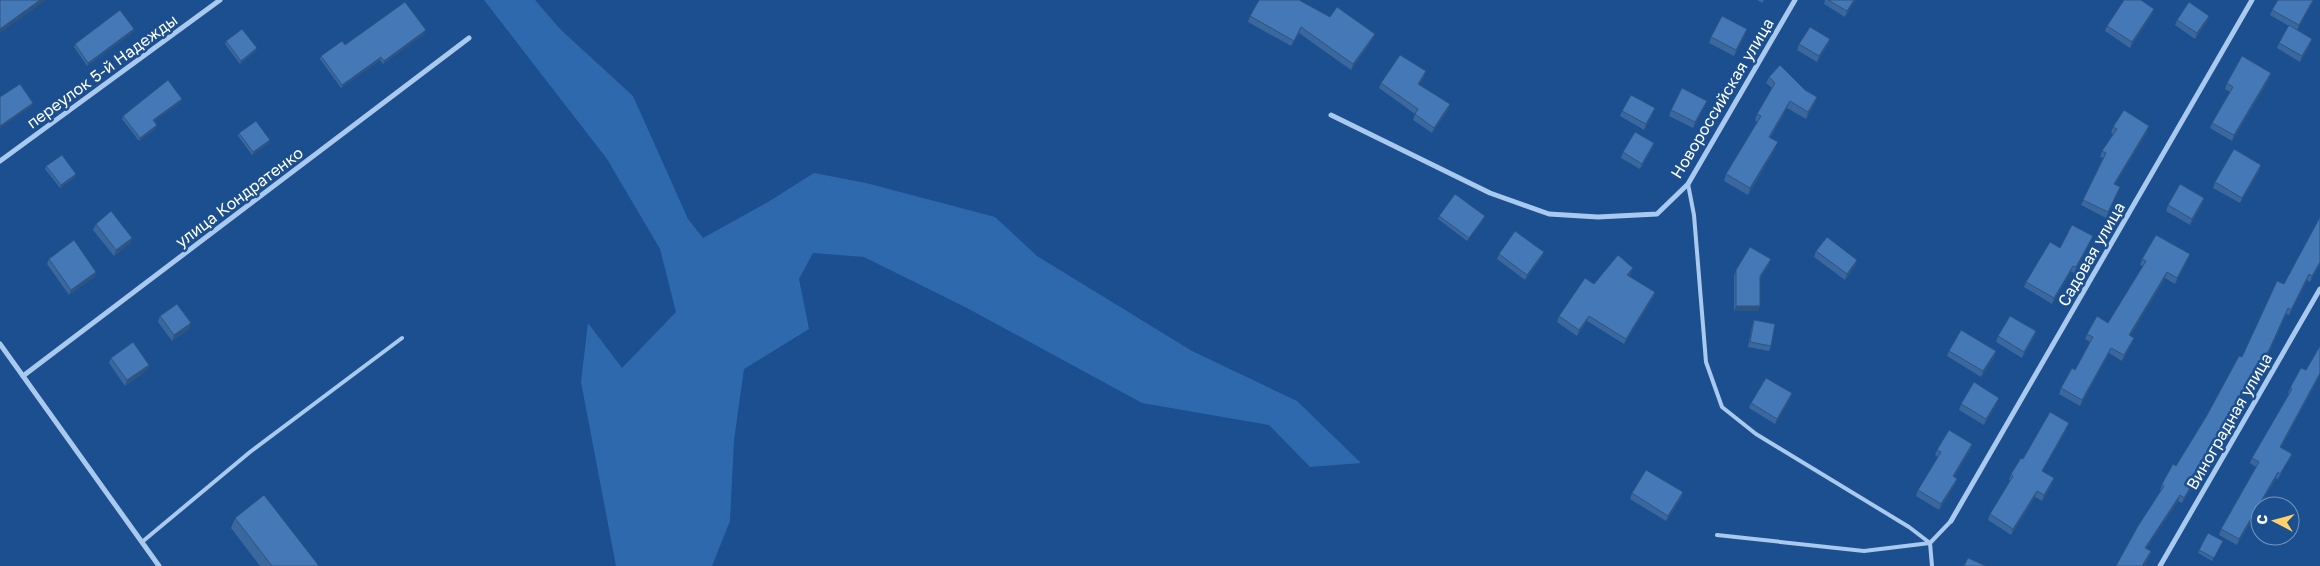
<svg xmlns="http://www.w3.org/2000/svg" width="2320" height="566" font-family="'Golos Text',sans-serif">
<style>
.green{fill:#2e69ad}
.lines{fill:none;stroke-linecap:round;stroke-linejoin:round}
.service{stroke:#a9c9ee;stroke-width:4}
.minor{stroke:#a9c9ee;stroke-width:5}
.wall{fill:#3a679d}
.shaded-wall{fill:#305480}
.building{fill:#4478b7;stroke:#305480}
.labels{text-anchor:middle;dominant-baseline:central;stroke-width:5;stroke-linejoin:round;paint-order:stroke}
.street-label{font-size:16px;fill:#fff;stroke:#1b4f8f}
</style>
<rect width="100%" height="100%" fill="#1b4f8f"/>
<path class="green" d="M484 0H535L560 29 633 96 688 219 703 238 768 202 814 173 866 183 995 217 1037 256 1192 351 1297 401 1361 463 1310 467 1269 425 1142 403 967 308 864 257 813 253 799 279 809 329 744 369 734 440 730 521 712 566H616L581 382 588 323 622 368 676 312 660 249 607 159Z"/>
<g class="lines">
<g class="service">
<path d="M1688 184 1694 215 1706 362 1722 407 1756 434 1909 527 1930 543 1864 551 1717 535"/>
<path d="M142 542 250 452 402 338"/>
<path d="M1932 566 1930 543 1951 521"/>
</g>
<g class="minor">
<path d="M1331 115 1490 193 1549 214 1598 217 1657 214 1688 184 1795 0"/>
<path d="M0 161 220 0"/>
<path d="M0 344 159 566"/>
<path d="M23 376 469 38"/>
<path d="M1951 521 2252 0"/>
<path d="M2160 566 2320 289"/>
</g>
</g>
<g class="wall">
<path d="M1757 0H1764L1762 3Z"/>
<path d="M1825 0H1855L1845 17 1824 4Z"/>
<path d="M2278 0H2314L2297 30 2310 45 2300 62 2277 48 2279 43 2289 26 2270 15 2272 10Z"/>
<path d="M2154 9 2152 14 2130 48 2105 31 2107 26Z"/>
<path d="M1250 16 1330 17 1375 34 1372 40 1351 70 1299 33 1291 46 1248 22Z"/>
<path d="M2209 16 2207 21 2195 39 2175 25 2177 20Z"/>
<path d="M134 29 133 32 87 66 74 47 75 44Z"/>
<path d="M425 33 383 64 380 60 341 88 320 59 321 56 345 45Z"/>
<path d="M1745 35 1734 56 1709 43 1711 37Z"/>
<path d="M1830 39 1828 44 1817 62 1797 50 1799 44Z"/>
<path d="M226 41 256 51 240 64 225 44Z"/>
<path d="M1424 77 1419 85 1448 110 1432 133 1413 120 1415 114 1379 88 1381 83Z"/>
<path d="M1769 77 1815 103 1806 119 1787 108 1770 138 1775 149 1748 195 1724 181 1726 174 1757 122 1755 120 1757 114 1772 88 1766 83Z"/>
<path d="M2269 79 2232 141 2210 128 2212 123 2230 92 2225 89 2227 83Z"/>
<path d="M182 99 181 102 154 121 156 128 139 141 122 119 123 116Z"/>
<path d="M1707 101 1693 128 1669 116 1671 110Z"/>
<path d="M1622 111 1653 113 1644 130 1620 116Z"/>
<path d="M2113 127 2147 132 2115 184 2120 187 2106 218 2081 205 2103 158 2100 157 2102 151 2113 134 2111 133Z"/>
<path d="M239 133 269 143 252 155 238 136Z"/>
<path d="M1654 143 1652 149 1640 169 1621 158 1623 152Z"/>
<path d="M2261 165 2259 171 2240 203 2213 188 2215 182Z"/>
<path d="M46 166 76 174 75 177 60 188 45 169Z"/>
<path d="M2204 198 2202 204 2190 225 2166 211 2168 205Z"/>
<path d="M1439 216 1484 219 1467 241 1438 219Z"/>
<path d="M96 224 132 238 130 243 114 256 93 230Z"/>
<path d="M2090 242 2074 273 2071 271 2052 304 2024 287 2026 282 2060 248Z"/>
<path d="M1816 251 1857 260 1855 266 1845 280 1814 257Z"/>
<path d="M1499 254 1542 257 1525 280 1497 259Z"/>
<path d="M2190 254 2188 259 2175 284 2165 278 2130 336 2134 338 2132 343 2122 361 2109 353 2080 406 2059 394 2061 388 2075 370 2090 342 2085 339 2087 334 2108 323 2143 266 2140 265 2142 259Z"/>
<path d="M49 259 96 272 94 277 69 295 47 264Z"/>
<path d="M1771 259 1769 264 1760 278V306L1758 311H1734V276L1736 270Z"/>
<path d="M2320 264 2310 282 2307 280 2289 315 2286 314 2268 354 2246 393 2243 392 2206 464 2182 503 2178 501 2146 548 2151 551 2149 557 2144 566H2116L2161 491 2160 490 2162 484 2176 466 2242 357 2284 284Z"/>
<path d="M1631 273 1629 277 1655 292 1653 298 1624 344 1587 321 1577 336 1557 322 1559 316 1594 284Z"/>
<path d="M160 316 189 329 172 341 158 322Z"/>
<path d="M1754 320 1771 346 1769 351 1748 347 1752 326Z"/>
<path d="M2036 331 2034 337 2022 358 1996 342 1998 336Z"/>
<path d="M1949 351H1996L1994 357 1981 377 1947 356Z"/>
<path d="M111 358 149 365 147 370 125 386 109 363Z"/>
<path d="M2306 370 2320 375 2281 447 2289 459 2278 479 2276 478 2237 545 2219 535 2221 529 2256 467 2250 463 2252 458 2289 394 2288 393 2290 388Z"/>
<path d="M1792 393 1790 399 1775 424 1749 408 1751 403Z"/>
<path d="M1997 403 1984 425 1959 410 1961 404Z"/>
<path d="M2067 429 2042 471 2054 478 2052 484 2042 501 2035 497 2011 535 1988 520 1990 514 2010 481 2009 480 2011 474 2023 459Z"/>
<path d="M1972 444 1970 450 1954 477 1957 479 1955 484 1939 510 1916 496 1918 490 1938 457 1935 455 1937 450Z"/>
<path d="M1683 492 1681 498 1666 521 1630 499 1632 493Z"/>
<path d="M235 518 319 566H260L231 528Z"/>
<path d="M2223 541 2212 561 2198 553 2199 550Z"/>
</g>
<g class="shaded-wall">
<path d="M40 0H46L0 33V29Z"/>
<path d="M1854 0H1855L1845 17 1847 11Z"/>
<path d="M2313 0H2314L2297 31 2299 25Z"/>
<path d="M2154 9 2152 14 2130 48 2132 42Z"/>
<path d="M2209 16 2207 21 2195 39 2197 33Z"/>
<path d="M1301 27 1299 33 1291 46 1294 41Z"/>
<path d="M134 29 133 32 87 66 88 63Z"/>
<path d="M1747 29 1745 35 1734 56 1736 50Z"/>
<path d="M426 30 425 33 383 64 384 61Z"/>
<path d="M1375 34 1372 40 1351 70 1353 64Z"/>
<path d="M1830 39 1828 44 1817 62 1819 56Z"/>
<path d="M2312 39 2310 45 2300 62 2302 56Z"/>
<path d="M257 48 256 51 240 64 241 61Z"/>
<path d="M381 57 380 60 341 88 342 85Z"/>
<path d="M1426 71 1424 77 1416 90 1418 84Z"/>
<path d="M2271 73 2269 79 2232 141 2234 135Z"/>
<path d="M1817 97 1815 103 1806 119 1808 112Z"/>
<path d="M182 99 181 102 152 123 153 120Z"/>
<path d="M1707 101 1705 106 1693 128 1695 122Z"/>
<path d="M1790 101 1787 108 1766 144 1769 137Z"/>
<path d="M33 103 32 106 0 128V126Z"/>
<path d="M1450 104 1448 110 1432 133 1434 128Z"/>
<path d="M1655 108 1653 113 1644 130 1646 124Z"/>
<path d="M157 125 156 128 139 141 140 138Z"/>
<path d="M2149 126 2147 132 2112 189 2114 184Z"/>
<path d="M270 140 269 143 252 155 253 152Z"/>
<path d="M1778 142 1775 149 1748 195 1750 188Z"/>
<path d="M1654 143 1652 149 1640 169 1642 164Z"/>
<path d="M2261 165 2259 171 2240 203 2242 198Z"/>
<path d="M76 174 75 177 60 188 61 185Z"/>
<path d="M2204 198 2202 204 2190 225 2192 219Z"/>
<path d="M1485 216 1484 219 1467 241 1469 238Z"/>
<path d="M2093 236 2090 242 2074 273 2076 267Z"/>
<path d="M132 238 130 243 114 256 116 250Z"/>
<path d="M1544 252 1542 257 1525 280 1527 275Z"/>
<path d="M2190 254 2188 259 2175 284 2177 278Z"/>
<path d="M1771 259 1769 264 1758 281 1760 276Z"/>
<path d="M1857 260 1855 266 1845 280 1847 274Z"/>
<path d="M2320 262V264L2310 282 2312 276Z"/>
<path d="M2073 266 2071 271 2052 304 2054 298Z"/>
<path d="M1633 268 1631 273 1625 281 1627 275Z"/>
<path d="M96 272 94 277 69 295 71 290Z"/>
<path d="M2167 272 2165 278 2127 341 2129 335Z"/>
<path d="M2309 274 2307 280 2289 315 2291 310Z"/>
<path d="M1655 292 1653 298 1624 344 1626 339Z"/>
<path d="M1736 306H1760L1758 311H1734Z"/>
<path d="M2288 308 2268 354 2246 393 2248 388Z"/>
<path d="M1589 316 1587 321 1577 336 1579 330Z"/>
<path d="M191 323 189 329 172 341 174 335Z"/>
<path d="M2036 331 2034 337 2022 358 2024 352Z"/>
<path d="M2134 338 2132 343 2122 361 2124 355Z"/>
<path d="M2111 348 2109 353 2080 406 2082 400Z"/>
<path d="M1996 351 1994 357 1981 377 1983 371Z"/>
<path d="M149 365 147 370 125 386 127 380Z"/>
<path d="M2320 373V375L2278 452 2280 447Z"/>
<path d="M2245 386 2243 392 2206 464 2182 503 2184 498Z"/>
<path d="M1792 393 1790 399 1775 424 1777 419Z"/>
<path d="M1999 398 1997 403 1984 425 1986 419Z"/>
<path d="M2069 423 2067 429 2039 476 2042 471Z"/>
<path d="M1972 444 1970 450 1951 482 1953 476Z"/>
<path d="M2278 472 2276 478 2237 545 2239 539Z"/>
<path d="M2054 478 2052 484 2042 501 2044 495Z"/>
<path d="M1957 479 1955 484 1939 510 1941 504Z"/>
<path d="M2037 491 2035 497 2011 535 2013 529Z"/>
<path d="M1683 492 1681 498 1666 521 1668 516Z"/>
<path d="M2180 495 2178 501 2143 553 2145 548Z"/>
<path d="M2151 551 2149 557 2144 566H2142Z"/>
</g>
<g class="building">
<path d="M0 0H40L0 29Z"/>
<path d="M1259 0H1299L1330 17 1337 7 1375 34 1353 64 1301 27 1294 41 1250 16Z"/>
<path d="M1828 0H1854L1847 11Z"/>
<path d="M2124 0H2141L2154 9 2132 42 2107 26Z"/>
<path d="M2278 0H2313L2299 25 2272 10Z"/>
<path d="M405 2 426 30 384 61 381 57 342 85 321 56 342 41 345 45Z"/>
<path d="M2189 2 2209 16 2197 33 2177 20Z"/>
<path d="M120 10 134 29 88 63 75 44Z"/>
<path d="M1722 16 1747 29 1736 50 1711 37Z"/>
<path d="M2289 25 2312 39 2302 56 2279 43Z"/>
<path d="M1810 27 1830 39 1819 56 1799 44Z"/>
<path d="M242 29 257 48 241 61 226 41Z"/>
<path d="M1400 55 1426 71 1418 84 1450 104 1434 128 1415 114 1418 109 1381 83Z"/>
<path d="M2242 56 2271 73 2234 135 2212 123 2233 87 2227 83Z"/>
<path d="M1780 65 1805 90 1817 97 1808 112 1790 101 1769 137 1778 142 1750 188 1726 174 1761 116 1757 114 1775 83 1769 77Z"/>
<path d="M168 80 182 99 153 120 157 125 140 138 123 116Z"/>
<path d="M20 84 33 103 0 126V97Z"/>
<path d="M1682 88 1707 101 1695 122 1671 110Z"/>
<path d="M1631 95 1655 108 1646 124 1622 111Z"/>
<path d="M2124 110 2149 126 2114 184 2120 187 2108 212 2083 200 2106 153 2102 151 2117 129 2113 127Z"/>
<path d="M256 121 270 140 253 152 239 133Z"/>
<path d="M1635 132 1654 143 1642 164 1623 152Z"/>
<path d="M2234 149 2261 165 2242 198 2215 182Z"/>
<path d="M62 155 76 174 61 185 46 166Z"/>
<path d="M2180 184 2204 198 2192 219 2168 205Z"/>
<path d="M1455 194 1485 216 1469 238 1439 216Z"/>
<path d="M111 211 132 238 116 250 96 224Z"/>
<path d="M2320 217V262L2312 276 2309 274 2291 310 2288 308 2270 348 2248 388 2245 386 2208 458 2184 498 2180 495 2145 548 2151 551 2142 566H2116L2138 526 2164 486 2162 484 2173 464 2176 466 2206 417 2239 356 2242 357 2277 281 2284 284Z"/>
<path d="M2072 225 2093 236 2076 267 2073 266 2054 298 2026 282 2050 242 2060 248Z"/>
<path d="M1515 231 1544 252 1527 275 1499 254Z"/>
<path d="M2156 235 2190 254 2177 278 2167 272 2129 335 2134 338 2124 355 2111 348 2082 400 2061 388 2072 368 2075 370 2093 337 2087 334 2097 316 2108 323 2146 261 2142 259Z"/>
<path d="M1827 237 1857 260 1847 274 1816 251Z"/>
<path d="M74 240 96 272 71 290 49 259Z"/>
<path d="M1750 247 1771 259 1760 276V306H1736V270Z"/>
<path d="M1618 255 1633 268 1627 275 1655 292 1626 339 1589 316 1579 330 1559 316 1585 278 1594 284Z"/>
<path d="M177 304 191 323 174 335 160 316Z"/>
<path d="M2010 316 2036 331 2024 352 1998 336Z"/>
<path d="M1754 320 1775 324 1771 346 1750 342Z"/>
<path d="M1961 330 1996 351 1983 371 1949 351Z"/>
<path d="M133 342 149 365 127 380 111 358Z"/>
<path d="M2320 346V373L2280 447 2292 454 2280 474 2278 472 2239 539 2221 529 2259 462 2252 458 2292 389 2290 388 2301 368 2306 370Z"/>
<path d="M1766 378 1792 393 1777 419 1751 403Z"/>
<path d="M1974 382 1999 398 1986 419 1961 404Z"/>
<path d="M2050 412 2069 423 2042 471 2054 478 2044 495 2037 491 2013 529 1990 514 2013 476 2011 474 2021 458 2023 459Z"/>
<path d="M1949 430 1972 444 1953 476 1957 479 1941 504 1918 490 1941 452 1937 450Z"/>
<path d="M1646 470 1683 492 1668 516 1632 493Z"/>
<path d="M264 495 319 566H272L235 518Z"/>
<path d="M2208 533 2223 541 2214 558 2199 550Z"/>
<path d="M1968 558 1986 566H1964Z"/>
</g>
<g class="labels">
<g class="street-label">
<text transform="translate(102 71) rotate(-36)">переулок 5-й Надежды</text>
<text transform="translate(1722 98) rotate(-59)">Новороссийская улица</text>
<text transform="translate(239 197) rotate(-37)">улица Кондратенко</text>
<text transform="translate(2091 254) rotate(-60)">Садовая улица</text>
<text transform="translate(2229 421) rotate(-60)">Виноградная улица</text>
</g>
</g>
<g transform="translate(2275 521) rotate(276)"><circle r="24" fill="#1b4f8f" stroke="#7695bc"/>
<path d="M0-4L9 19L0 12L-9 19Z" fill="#ffd166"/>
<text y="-8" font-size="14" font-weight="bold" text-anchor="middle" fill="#ffffff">С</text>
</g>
</svg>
